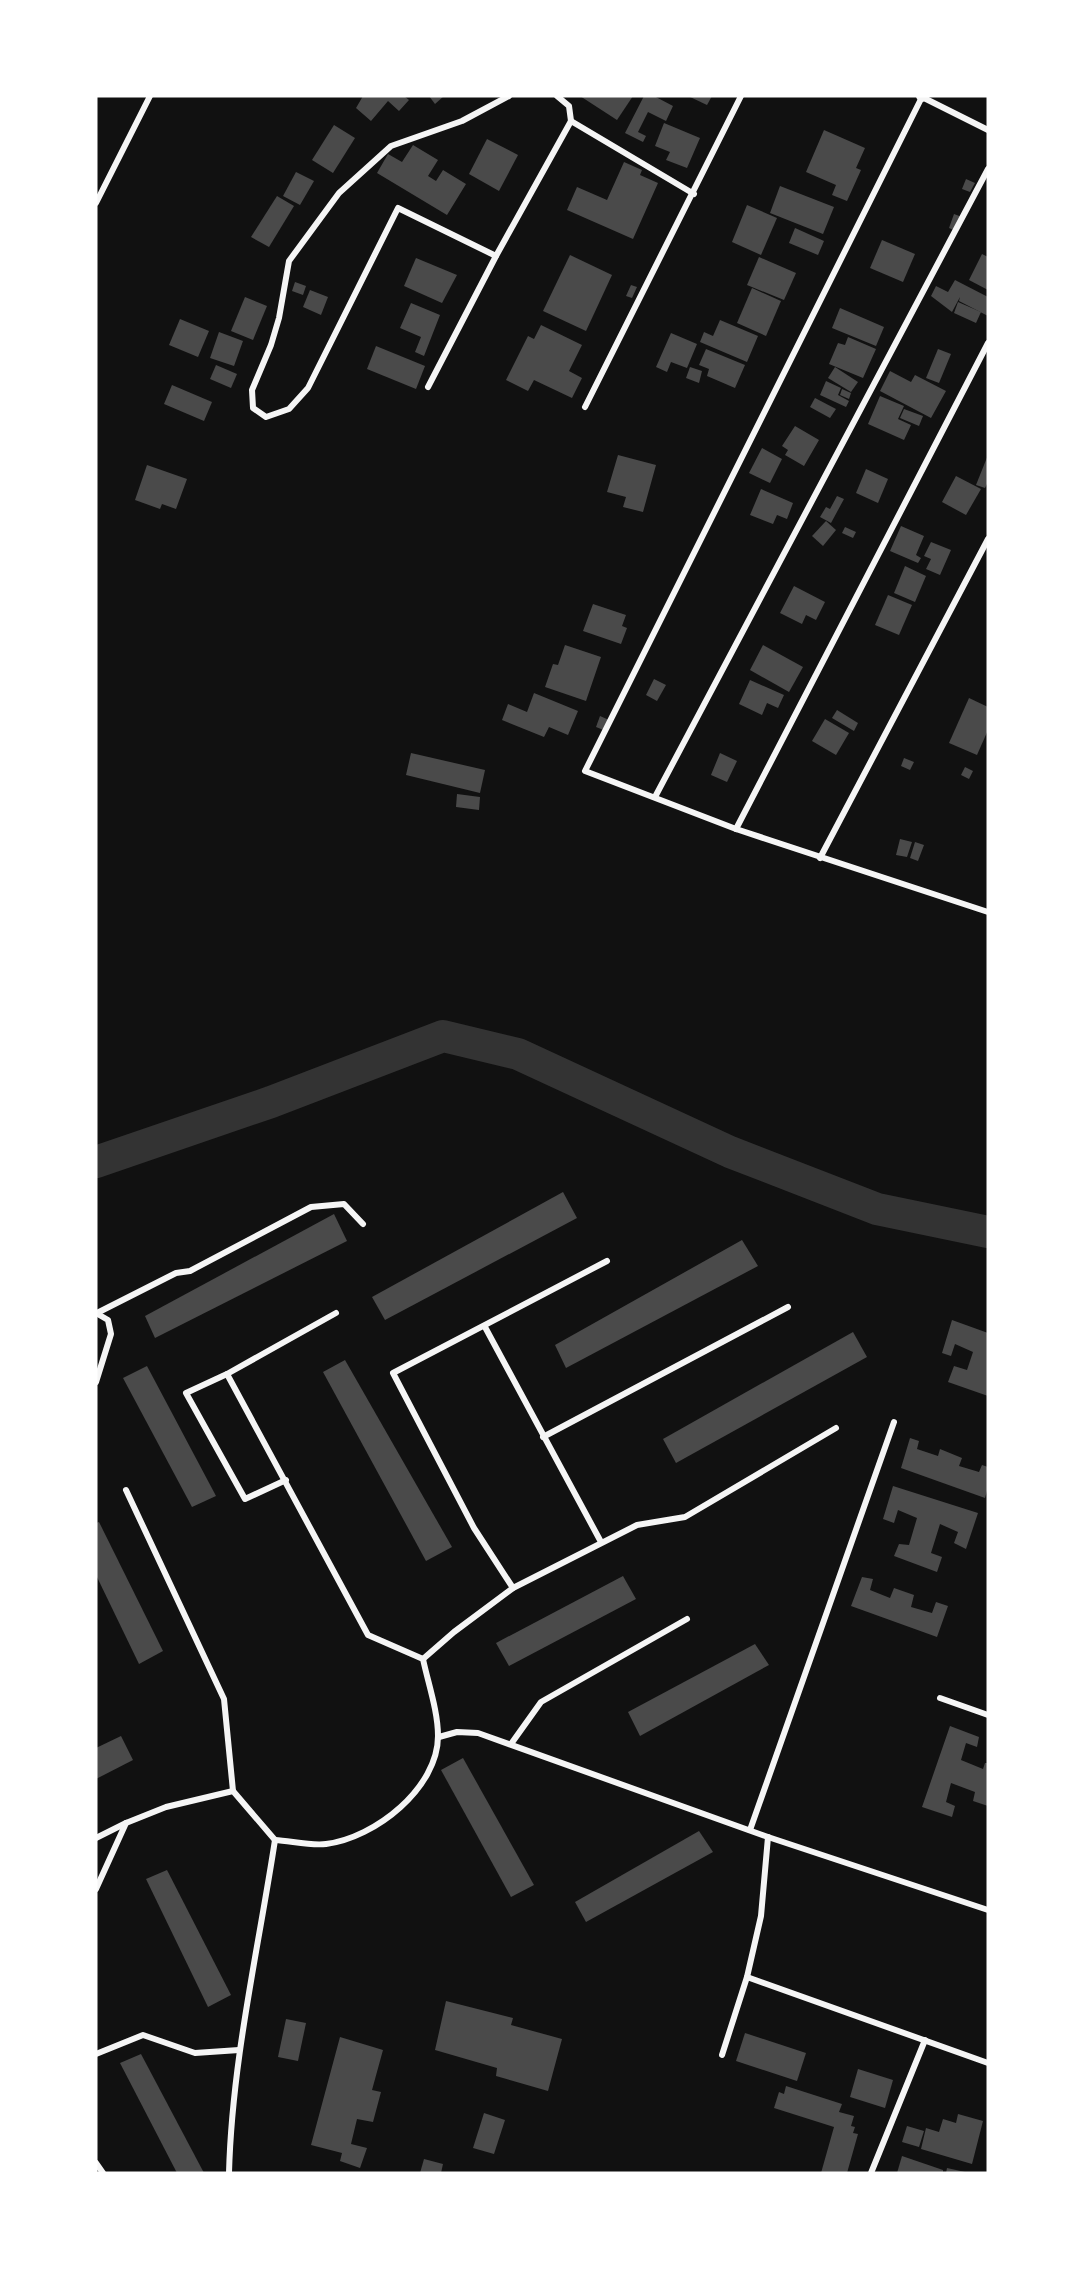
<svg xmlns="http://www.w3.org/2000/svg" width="1084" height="2269" font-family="'DM Sans',sans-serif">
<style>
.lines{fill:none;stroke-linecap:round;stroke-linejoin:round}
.river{stroke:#333;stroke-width:32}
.building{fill:#4a4a4a}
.minor{stroke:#f5f5f5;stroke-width:6}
.tertiary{stroke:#f5f5f5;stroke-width:10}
</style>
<rect width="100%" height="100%" fill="#111"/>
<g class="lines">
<path class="river" d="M96 1162 271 1102 443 1036 518 1054 730 1152 877 1209 988 1232"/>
</g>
<g class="building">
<path d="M363 96H404L409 100 399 111 388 101 371 121 356 108Z"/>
<path d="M429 96H444L435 104Z"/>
<path d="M580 96H633L617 120Z"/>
<path d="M644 96H654L673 106 666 121 648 112 638 132 646 136 643 142 625 133Z"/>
<path d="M688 96H712L707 105Z"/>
<path d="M664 123 700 138 687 168 666 160 670 152 655 146Z"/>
<path d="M334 125 355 138 333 173 312 160Z"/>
<path d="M824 130 865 148 856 168 861 170 847 201 832 195 836 185 806 172Z"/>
<path d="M487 139 518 155 499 191 469 174Z"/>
<path d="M413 145 438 160 428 176 436 181 443 170 466 184 447 215 377 173 388 154 402 162Z"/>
<path d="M624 162 642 170 640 175 658 183 633 239 567 210 577 187 607 200Z"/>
<path d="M296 172 314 181 300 205 283 196Z"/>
<path d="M966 179 975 183 970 192 962 189Z"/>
<path d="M780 186 834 207 823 234 770 213Z"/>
<path d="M277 196 294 206 269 247 251 237Z"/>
<path d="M747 205 777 218 761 255 732 242Z"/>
<path d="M954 214 962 217 956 231 949 228Z"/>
<path d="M795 228 824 241 818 255 789 243Z"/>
<path d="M882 240 915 254 903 282 870 268Z"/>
<path d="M982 254 988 257V290L969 280Z"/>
<path d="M570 255 612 275 586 331 543 311Z"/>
<path d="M759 257 796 273 784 300 747 285Z"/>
<path d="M416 258 457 275 442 303 404 286Z"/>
<path d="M955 280 988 297V316L959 301 960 297 952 312 931 296 936 286 948 292Z"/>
<path d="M295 282 306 286 303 295 292 291Z"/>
<path d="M631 285 637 287 632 298 626 296Z"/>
<path d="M752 288 781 301 766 336 737 323Z"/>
<path d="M310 290 328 297 321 315 303 307Z"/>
<path d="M245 297 267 306 253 340 231 331Z"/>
<path d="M958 302 981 312 976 323 954 313Z"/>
<path d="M411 303 440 315 424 356 415 352 421 337 400 328Z"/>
<path d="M840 308 884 327 876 346 832 328Z"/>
<path d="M180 319 209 331 198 357 169 345Z"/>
<path d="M720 320 758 336 747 362 700 342 704 332 713 336Z"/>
<path d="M541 325 582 345 569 371 582 378 572 398 534 380 528 391 506 380 528 336 534 339Z"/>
<path d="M219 332 243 341 234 366 210 358Z"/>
<path d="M671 333 697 344 687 368 671 362 667 372 656 367Z"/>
<path d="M848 337 876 349 863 378 829 364 838 343 845 345Z"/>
<path d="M376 346 425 366 416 389 367 369Z"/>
<path d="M706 349 745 365 735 388 707 376 709 369 699 365Z"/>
<path d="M938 349 951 354 939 383 926 378Z"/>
<path d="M216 365 237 374 231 388 210 379Z"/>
<path d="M690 367 702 371 699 383 686 378Z"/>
<path d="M835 367 858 382 851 392 828 378Z"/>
<path d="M890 371 911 382 915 375 946 391 931 418 880 391Z"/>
<path d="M826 381 841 388 838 395 849 401 846 407 820 395Z"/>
<path d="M172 385 212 402 204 421 164 404Z"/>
<path d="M842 389 851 393 849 399 840 395Z"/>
<path d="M880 396 904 406 898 419 911 425 904 440 868 424Z"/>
<path d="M815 398 836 409 830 418 810 407Z"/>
<path d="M904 409 923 416 919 426 900 418Z"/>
<path d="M795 426 819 440 804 466 785 455 788 450 782 446Z"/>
<path d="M762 448 782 459 770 483 749 473Z"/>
<path d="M618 455 656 465 643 512 623 507 626 497 607 492Z"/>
<path d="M988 455V482L985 488 976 485Z"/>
<path d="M147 465 187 479 176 509 162 504 160 509 135 500Z"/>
<path d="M866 469 888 479 878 503 856 493Z"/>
<path d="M956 476 981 489 966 515 942 502Z"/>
<path d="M761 489 793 503 787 519 777 515 773 524 750 515Z"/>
<path d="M837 496 844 499 831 523 820 517 826 507 830 509Z"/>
<path d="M826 521 836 530 823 546 812 536Z"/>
<path d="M901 526 924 536 916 555 921 558 918 563 890 551Z"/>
<path d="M845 527 856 532 853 538 842 533Z"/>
<path d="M931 542 951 550 940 575 926 569 931 559 924 556Z"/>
<path d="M905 566 926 576 915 602 894 593Z"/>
<path d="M794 586 825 602 816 620 806 615 802 624 780 613Z"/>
<path d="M888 595 912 605 899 635 875 625Z"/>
<path d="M593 604 626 615 622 626 627 628 621 644 583 631Z"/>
<path d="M565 645 601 657 586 701 545 687 553 664 558 665Z"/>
<path d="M763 645 803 667 789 692 750 670Z"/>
<path d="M654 679 666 685 657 701 646 695Z"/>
<path d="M750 680 784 695 778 708 767 703 762 715 739 704Z"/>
<path d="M534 693 578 711 568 735 549 727 544 737 502 720 508 704 527 712Z"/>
<path d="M969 698 988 707V730L977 755 949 743Z"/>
<path d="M837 710 858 723 854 731 832 718Z"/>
<path d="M600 716 609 720 606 731 596 727Z"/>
<path d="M825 719 849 733 836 755 812 741Z"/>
<path d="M411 753 485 770 480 793 406 775Z"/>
<path d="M720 753 737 761 727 782 711 775Z"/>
<path d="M904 758 914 762 910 770 901 766Z"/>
<path d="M965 767 973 771 969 779 961 775Z"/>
<path d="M457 794 480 797 479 810 456 807Z"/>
<path d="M900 839 912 842 907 857 896 855Z"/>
<path d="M915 842 924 845 918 861 910 858Z"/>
<path d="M563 1192 577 1218 385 1320 372 1297Z"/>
<path d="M334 1214 347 1241 155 1338 145 1316Z"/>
<path d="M742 1240 758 1266 566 1368 555 1345Z"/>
<path d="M952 1320 988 1333V1396L948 1382 954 1366 967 1370 973 1352 955 1344 951 1356 942 1353Z"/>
<path d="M853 1332 867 1357 676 1463 663 1439Z"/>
<path d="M345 1360 452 1547 426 1561 323 1372Z"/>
<path d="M147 1366 216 1496 192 1507 123 1378Z"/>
<path d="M910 1438 919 1441 917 1449 938 1456 940 1449 962 1458 959 1466 979 1472 982 1465 988 1467V1487L985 1498 901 1468Z"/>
<path d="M893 1486 978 1513 966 1549 954 1543 958 1532 940 1524 931 1553 942 1557 937 1572 894 1556 899 1544 909 1545 917 1518 898 1510 894 1523 883 1519Z"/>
<path d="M99 1522 163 1651 139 1664 96 1575V1523Z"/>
<path d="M623 1576 636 1599 509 1666 496 1643Z"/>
<path d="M862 1577 873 1579 870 1590 890 1598 894 1588 914 1595 911 1607 932 1613 936 1602 948 1606 937 1637 851 1606Z"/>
<path d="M755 1644 769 1665 640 1736 628 1712Z"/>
<path d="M950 1726 979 1737 977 1747 966 1743 961 1760 983 1769 985 1763H988V1806L973 1801 975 1792 951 1783 946 1802 955 1806 952 1817 922 1807Z"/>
<path d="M121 1736 133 1760 96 1779V1748Z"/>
<path d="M463 1758 534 1885 511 1897 441 1770Z"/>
<path d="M699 1831 713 1852 586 1922 575 1902Z"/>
<path d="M167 1870 231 1995 208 2007 146 1879Z"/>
<path d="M446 2001 513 2018 511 2025 562 2039 548 2091 496 2076 497 2068 435 2050Z"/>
<path d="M286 2019 306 2023 298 2061 278 2057Z"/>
<path d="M745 2033 806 2053 797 2081 736 2061Z"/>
<path d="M340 2037 383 2050 372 2090 381 2092 373 2122 357 2119 351 2144 367 2148 360 2168 340 2161 342 2153 311 2145Z"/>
<path d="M141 2054 204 2173H177L120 2063Z"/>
<path d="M858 2069 893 2080 885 2108 850 2097Z"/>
<path d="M786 2086 842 2104 839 2112 854 2116 851 2126 855 2127 853 2133 858 2134 847 2173H821L834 2127 774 2108 779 2092 784 2094Z"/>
<path d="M484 2113 505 2120 494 2154 473 2148Z"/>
<path d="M958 2114 983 2121 972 2164 921 2149 926 2128 939 2132 943 2119 956 2123Z"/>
<path d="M907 2126 924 2131 919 2147 902 2142Z"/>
<path d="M902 2156 943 2170V2173H897Z"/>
<path d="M424 2159 443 2164 441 2173H420Z"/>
<path d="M947 2168 965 2172V2173H946Z"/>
</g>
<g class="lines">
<g class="minor">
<path d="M557 96 569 106 571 121"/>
<path d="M988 130 922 97 585 771 736 829 988 912"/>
<path d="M96 203 150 96"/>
<path d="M496 256 398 208 308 388 289 409 266 417 253 408 252 390 271 345 279 318 289 261 339 193 391 146 462 121 509 96"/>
<path d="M428 387 496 256 571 121 694 194"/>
<path d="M585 407 741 96"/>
<path d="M655 797 988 169"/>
<path d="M736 829 988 343"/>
<path d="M820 858 988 539"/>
<path d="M96 1313 108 1320 111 1334 96 1382"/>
<path d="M97 1313 176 1273 190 1271 311 1207 344 1204 363 1224"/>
<path d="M485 1327 601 1542"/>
<path d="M227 1374 186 1393 245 1499 286 1480"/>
<path d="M543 1437 788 1307"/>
<path d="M126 1490 224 1699 233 1791"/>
<path d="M513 1588 474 1528 393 1373 607 1261"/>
<path d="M423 1659 454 1632 513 1588 637 1525 685 1517 836 1428"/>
<path d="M940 1698 988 1715"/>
<path d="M439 1737 457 1732 478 1733 768 1837 988 1910"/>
<path d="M511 1744 541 1702 687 1619"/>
<path d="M750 1830 894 1422"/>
<path d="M96 1838 126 1823"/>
<path d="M96 1889 126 1823 166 1807 233 1791 275 1840"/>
<path d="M747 1977 988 2063"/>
<path d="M96 2054 143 2035 195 2053 239 2050"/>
<path d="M722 2055 747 1977 761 1916 768 1837"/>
<path d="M96 2163 103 2173"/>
<path d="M229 2173C232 2061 258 1951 275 1840 291 1841 311 1846 326 1844 375 1838 438 1788 438 1736 438 1711 428 1683 423 1659L368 1635 227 1374 336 1313"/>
<path d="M871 2173 925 2040"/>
</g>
<path class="tertiary" d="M921 96 922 97"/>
</g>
<rect width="1084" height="2269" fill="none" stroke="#ffffff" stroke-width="195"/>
</svg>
